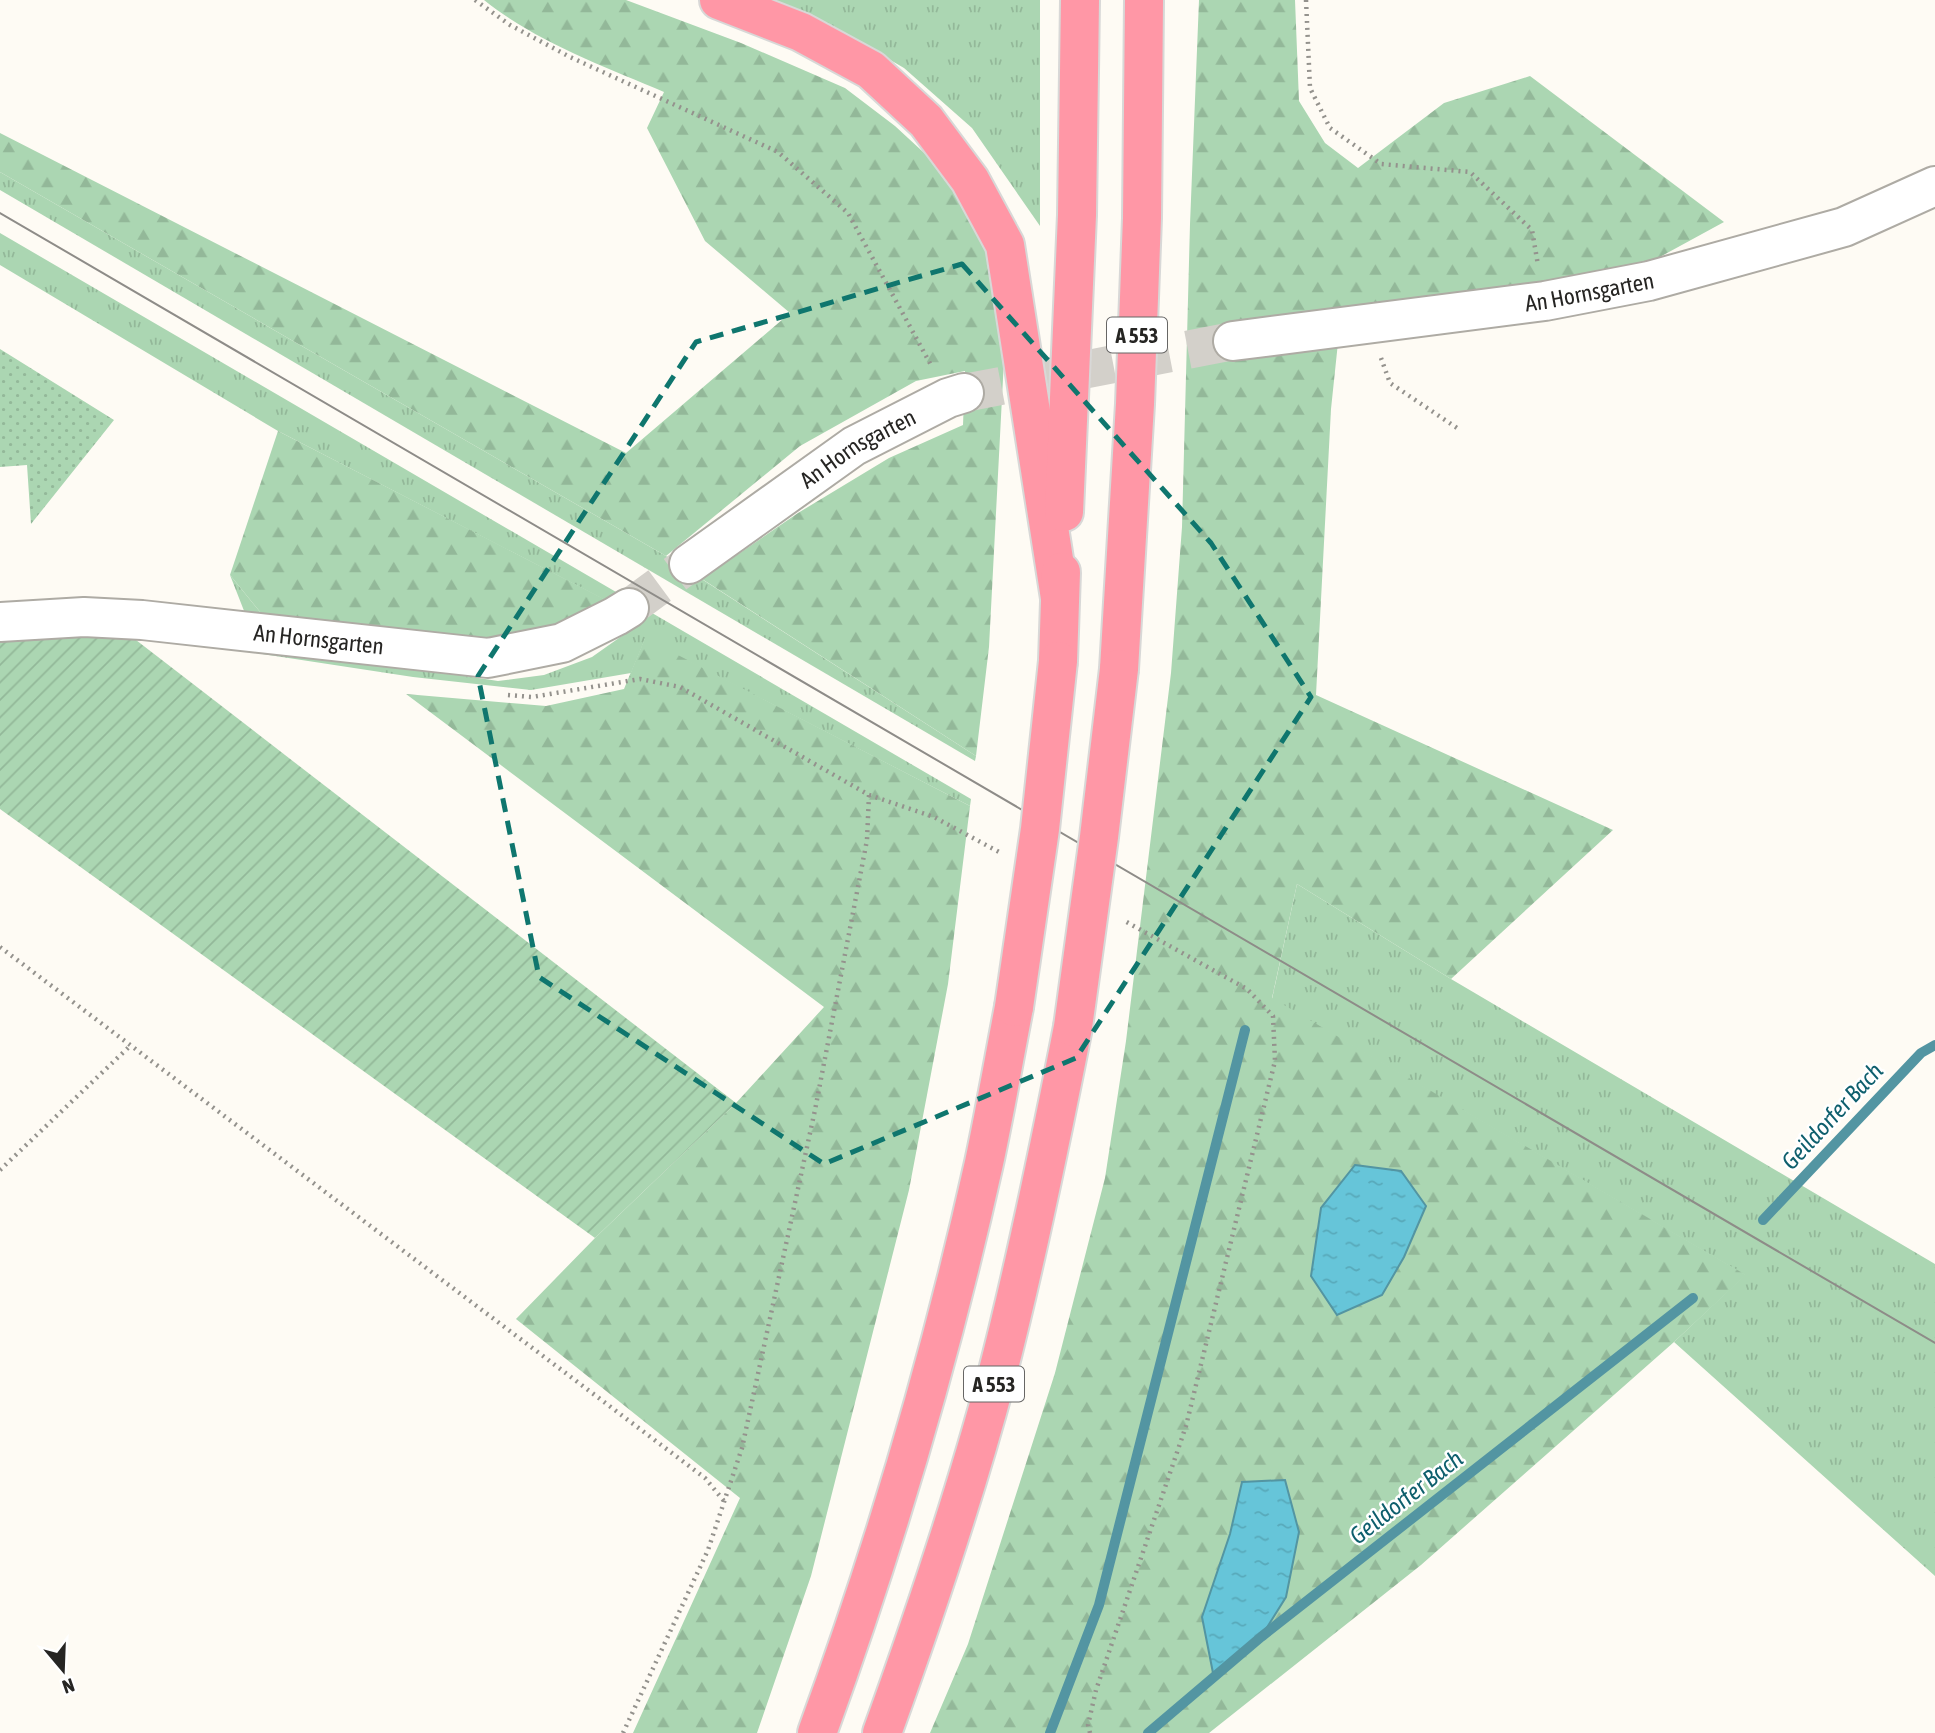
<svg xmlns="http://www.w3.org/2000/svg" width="1935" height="1733" font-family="'Asap Condensed',sans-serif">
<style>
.grass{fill:url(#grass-tufts)}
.forest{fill:url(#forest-firs)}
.park{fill:url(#park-dots)}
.garden{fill:url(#garden-furrows)}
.water{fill:url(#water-ripples);stroke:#5395a2;stroke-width:2}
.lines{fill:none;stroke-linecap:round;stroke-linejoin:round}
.stream{stroke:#5395a2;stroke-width:10}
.minor-tunnel{stroke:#d3d0ca;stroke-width:38;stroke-dasharray:38 19;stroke-linecap:butt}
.minor-casing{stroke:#aeaba4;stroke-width:42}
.motorway-casing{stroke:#d8d8d7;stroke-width:42}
.path{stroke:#94928d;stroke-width:4.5;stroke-dasharray:2 5;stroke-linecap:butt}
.minor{stroke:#fff;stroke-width:38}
.motorway{stroke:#ff97a6;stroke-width:38}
.tram{stroke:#8e8c88;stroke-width:2}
.motorway-bridge-casing{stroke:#d8d8d7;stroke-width:42;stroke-linecap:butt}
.motorway-bridge{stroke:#ff97a6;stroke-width:38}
.marked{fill:none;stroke:#0f766e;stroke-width:5;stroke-dasharray:14 9;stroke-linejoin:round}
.labels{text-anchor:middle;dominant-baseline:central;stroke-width:5;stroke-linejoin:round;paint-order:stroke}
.shield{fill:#fff;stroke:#676665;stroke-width:2}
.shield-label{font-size:21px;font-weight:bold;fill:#262523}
.street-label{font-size:23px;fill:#262523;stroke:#fff}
.water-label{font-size:24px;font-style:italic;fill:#0e5f6d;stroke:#fff}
</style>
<defs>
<pattern id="grass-tufts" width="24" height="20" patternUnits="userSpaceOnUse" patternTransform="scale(1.75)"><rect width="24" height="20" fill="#abd6b2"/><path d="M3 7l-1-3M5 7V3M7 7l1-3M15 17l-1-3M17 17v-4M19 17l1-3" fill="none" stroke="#93b899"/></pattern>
<pattern id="forest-firs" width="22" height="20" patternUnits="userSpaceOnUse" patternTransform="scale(1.75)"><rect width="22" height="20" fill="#abd6b2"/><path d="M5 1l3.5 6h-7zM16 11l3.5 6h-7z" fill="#93b899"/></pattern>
<pattern id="park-dots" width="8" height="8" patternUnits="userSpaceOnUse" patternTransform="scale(1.75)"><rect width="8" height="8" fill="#abd6b2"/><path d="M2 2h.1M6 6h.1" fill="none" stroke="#93b899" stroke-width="1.8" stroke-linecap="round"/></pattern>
<pattern id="garden-furrows" width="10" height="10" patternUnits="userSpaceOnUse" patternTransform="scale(1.75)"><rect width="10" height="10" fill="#abd6b2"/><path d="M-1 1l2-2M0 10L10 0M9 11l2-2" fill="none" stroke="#93b899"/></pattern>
<pattern id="water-ripples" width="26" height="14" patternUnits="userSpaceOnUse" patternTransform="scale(1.75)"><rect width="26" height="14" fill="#66c5d9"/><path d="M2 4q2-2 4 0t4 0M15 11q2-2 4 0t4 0" fill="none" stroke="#58a9ba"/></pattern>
</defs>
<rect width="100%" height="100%" fill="#fefbf4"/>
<g class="grass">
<path d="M767 0H1040V226L972 128 904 68 832 26Z"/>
<path d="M0 172 666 556 976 756 975 761 0 190Z"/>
<path d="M0 233 971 799 970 806 645 639 631 673 531 690 413 677 223 648 291 649 498 681 544 675 592 657 643 621 618 607 248 621 230 575 265 618 607 601 278 431 0 265Z"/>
<path d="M1297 884 1451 979 1935 1264V1576L1674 1342 1745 1275 1272 999Z"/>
</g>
<g class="forest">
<path d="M484 0H626L741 43 845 88 895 126 934 162 968 207 1007 302 989 647 976 756 702 579 798 513 889 458 963 425 965 371 916 381 800 446 666 556 0 172V133L626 453 790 313 705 241 647 128 664 92C603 66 536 42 484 0Z"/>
<path d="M1199 0H1295L1299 101 1325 143 1358 168 1444 103 1530 76 1724 222 1647 264 1341 314 1331 409 1316 695 1613 830 1451 979 1297 884 1272 998 1746 1275 1674 1342 1421 1565 1209 1733H930L968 1644 1055 1373 1105 1178 1126 1041 1171 673 1182 527 1190 224Z"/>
<path d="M278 431 608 601 558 632 474 642 265 618 230 575Z"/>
<path d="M645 638 970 806 948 984 909 1190 811 1576 757 1733H633L740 1498 516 1319 595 1238 736 1103 824 1007 406 694 546 706 624 689Z"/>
</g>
<path class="park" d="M0 349 114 420 31 524 27 465 0 467Z"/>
<path class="garden" d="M123 630 736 1103 595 1238 0 809V642Z"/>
<g class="water">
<path d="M1355 1165 1401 1171 1426 1206 1404 1257 1382 1295 1337 1315 1311 1276 1321 1208Z"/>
<path d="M1285 1480 1299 1532 1286 1597 1261 1637 1214 1678 1202 1617 1230 1534 1242 1482Z"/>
</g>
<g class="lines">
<g class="stream">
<path d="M1763 1220 1921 1053 1935 1045"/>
<path d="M1050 1733 1099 1605 1245 1030"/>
<path d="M1148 1733 1261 1637 1693 1298"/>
</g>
<g class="minor-tunnel">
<path d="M964 393 1233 341"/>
<path d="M629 608 689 564"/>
</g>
<defs>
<g id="minor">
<path id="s1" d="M1233 341 1545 301 1649 281 1844 227 1935 186"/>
<path id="s2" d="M689 564 854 446 948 398 964 393"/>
<path id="s3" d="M0 622 84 617 142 620 488 658 562 643 616 616 629 608"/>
</g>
<g id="motorway">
<path d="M719 0 801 32 871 70 926 121 970 180 1005 245 1060 598"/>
<path d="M1064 512 1077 215 1080 0"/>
<path d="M1058 661 1061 572"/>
<path d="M1119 669 1135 404 1142 218 1144 0"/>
<path d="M817 1733C885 1547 941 1357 984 1163 995 1111 1004 1059 1014 1007"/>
<path d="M882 1733C924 1617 964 1499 996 1379 1026 1263 1050 1145 1073 1027"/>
</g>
</defs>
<use href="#minor" class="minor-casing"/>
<use href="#motorway" class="motorway-casing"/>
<g class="path">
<path d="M475 0 510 25 570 57 778 152 848 213 932 367"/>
<path d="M1306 0 1310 88 1330 128 1381 164 1470 172 1532 230 1538 265"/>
<path d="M1381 358 1390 383 1457 428"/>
<path d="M508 695 532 697 640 679 680 687 869 795 934 817 999 852"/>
<path d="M0 947 705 1478 724 1501"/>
<path d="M0 1170 130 1046"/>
<path d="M623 1733 708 1550 742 1448 815 1110 867 840 869 795"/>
<path d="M1090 1733 1088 1725 1096 1690 1186 1426 1275 1061 1273 1016 1247 989 1123 920"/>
</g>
<use href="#minor" class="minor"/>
<use href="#motorway" class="motorway"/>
<path class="tram" d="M0 213 1935 1343"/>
<defs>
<g id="motorway-bridge">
<path d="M1014 1007 1040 829 1058 661"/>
<path d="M1073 1027 1099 837 1119 669"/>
</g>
</defs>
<use href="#motorway-bridge" class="motorway-bridge-casing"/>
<use href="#motorway-bridge" class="motorway-bridge"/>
</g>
<path class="marked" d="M962 264 1211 543 1311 697 1076 1058 824 1164 539 977 478 676 696 342Z"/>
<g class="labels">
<g class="shield">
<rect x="1107" y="317.5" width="60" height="35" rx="5"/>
<rect x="964" y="1366.5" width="60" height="35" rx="5"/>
</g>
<g class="shield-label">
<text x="1137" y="335">A 553</text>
<text x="994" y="1384">A 553</text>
</g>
<g class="street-label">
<text stroke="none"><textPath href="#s1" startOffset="360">An Hornsgarten</textPath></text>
<text stroke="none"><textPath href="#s2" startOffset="205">An Hornsgarten</textPath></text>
<text stroke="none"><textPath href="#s3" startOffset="320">An Hornsgarten</textPath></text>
</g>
<g class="water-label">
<text transform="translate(1832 1116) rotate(-47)">Geildorfer Bach</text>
<text transform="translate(1406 1497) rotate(-38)">Geildorfer Bach</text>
</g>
</g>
<g transform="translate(63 1670) rotate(161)" stroke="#ffffff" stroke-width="5" paint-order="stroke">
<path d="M0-5L12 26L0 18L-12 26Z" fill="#262523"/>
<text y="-10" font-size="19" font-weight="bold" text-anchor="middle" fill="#262523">N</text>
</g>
</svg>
